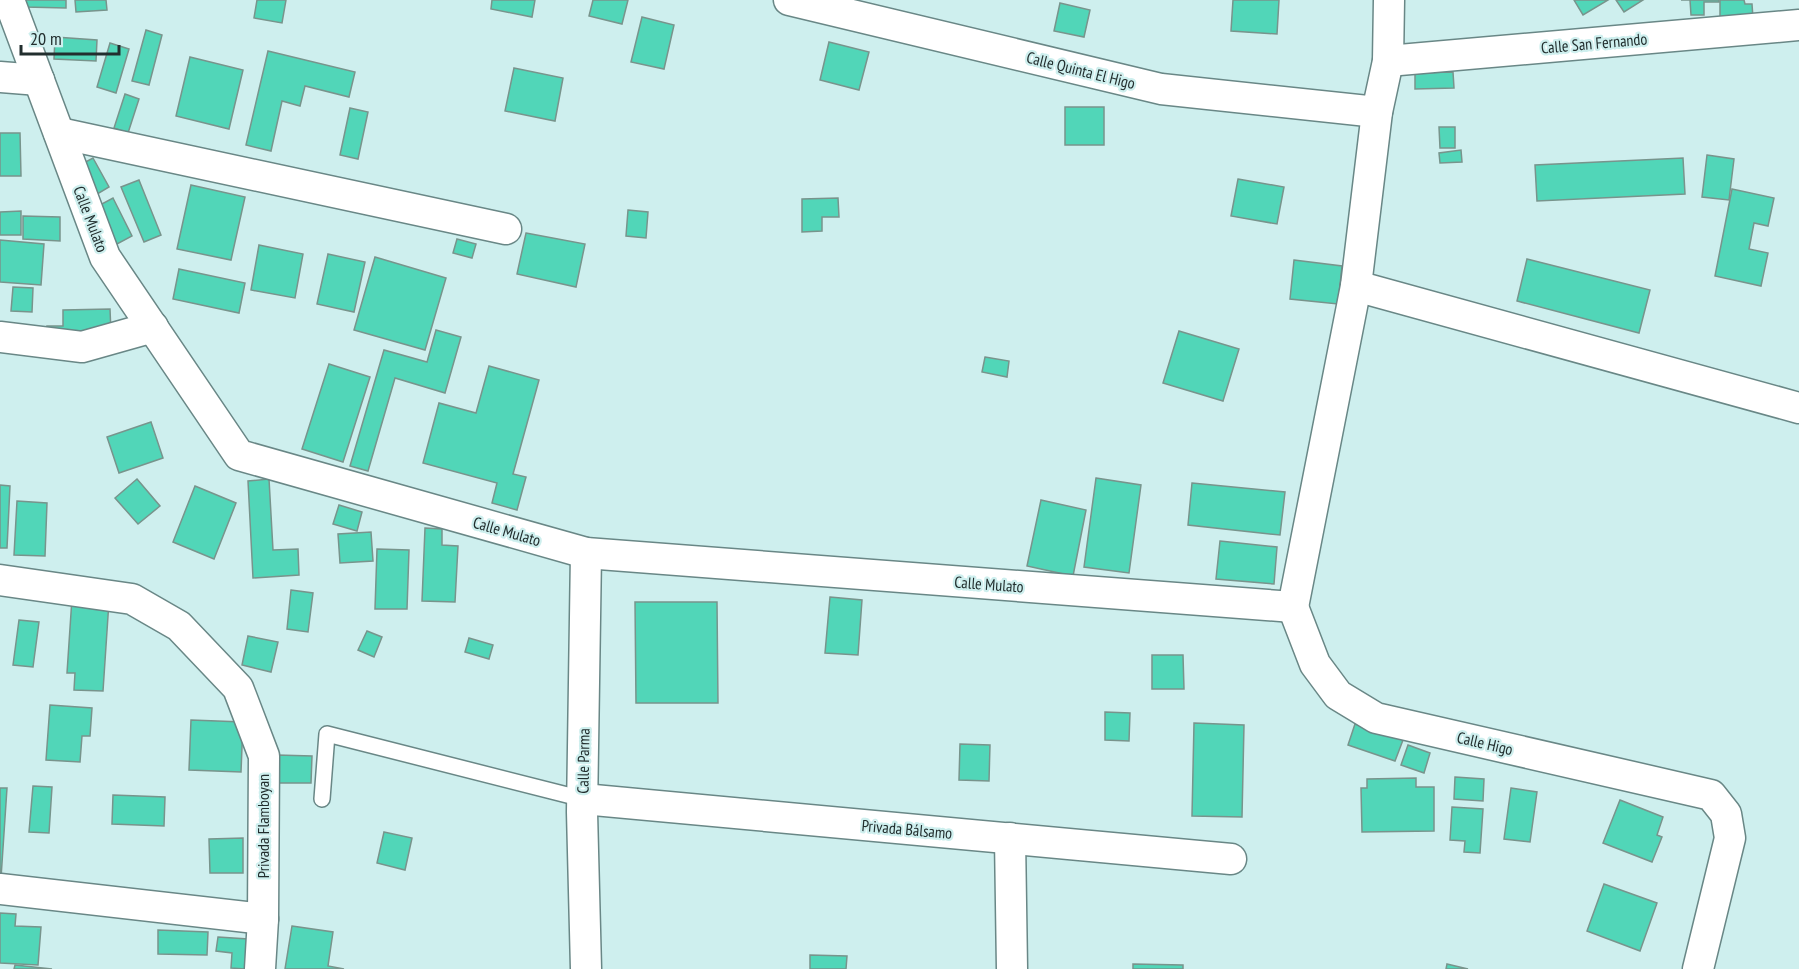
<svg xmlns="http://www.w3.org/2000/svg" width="1799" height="969" font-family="'PT Sans Narrow',sans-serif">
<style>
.building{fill:#51d6b8;stroke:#78948c;stroke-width:1.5}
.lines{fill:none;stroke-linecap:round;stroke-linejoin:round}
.service-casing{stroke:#698786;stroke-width:18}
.minor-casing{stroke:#698786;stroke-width:33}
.service{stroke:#fff;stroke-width:15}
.minor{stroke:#fff;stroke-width:30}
.labels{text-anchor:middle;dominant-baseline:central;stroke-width:4.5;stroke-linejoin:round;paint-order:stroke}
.street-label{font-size:16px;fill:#222e2e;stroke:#ceefee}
</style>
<rect width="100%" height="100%" fill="#ceefee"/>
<g class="building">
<path d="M25 0H66V8L25 7Z"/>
<path d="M75 0H106L107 10 76 12Z"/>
<path d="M257 0H286L282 23 254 18Z"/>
<path d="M492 0H535L532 17 491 9Z"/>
<path d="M593 0H628L622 24 589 16Z"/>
<path d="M1233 0H1279L1277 34 1231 31Z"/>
<path d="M1574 0H1608L1583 15Z"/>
<path d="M1616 0H1643L1624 12Z"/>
<path d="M1681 0H1719V2H1704V15H1691L1690 0Z"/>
<path d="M1720 0H1744L1745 4H1752L1753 18 1720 19Z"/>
<path d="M1060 3 1090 10 1084 37 1054 31Z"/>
<path d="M642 17 674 25 664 69 631 62Z"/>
<path d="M146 30 162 35 149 85 132 81Z"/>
<path d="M55 37 97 40 96 61 54 59Z"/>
<path d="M829 42 869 52 859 90 820 80Z"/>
<path d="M110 43 129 49 116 93 97 87Z"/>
<path d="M268 51 355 72 349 97 305 86 300 106 282 101 271 151 246 145Z"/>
<path d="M190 57 243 70 229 129 176 116Z"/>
<path d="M514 68 563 78 555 121 505 111Z"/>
<path d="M1453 72 1454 88 1415 89V73Z"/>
<path d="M125 94 139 99 128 133 114 128Z"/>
<rect x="1065" y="107" width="39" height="38"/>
<path d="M350 108 368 112 358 159 340 155Z"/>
<path d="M1439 127H1455V148H1440Z"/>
<path d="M0 133H20L21 176H0Z"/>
<path d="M1461 150 1462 162 1440 163 1439 153Z"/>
<path d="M1707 155 1734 159 1729 200 1702 197Z"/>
<path d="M93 158 109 187 94 196 78 166Z"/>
<path d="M1683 158 1685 194 1537 201 1535 165Z"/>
<path d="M1238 179 1284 187 1277 224 1231 216Z"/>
<path d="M139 180 161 235 144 242 121 187Z"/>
<path d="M191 185 245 197 231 260 177 249Z"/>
<path d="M1732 189 1774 198 1768 226 1754 223 1749 249 1768 253 1761 286 1715 276Z"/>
<path d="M113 198 132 236 117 244 98 206Z"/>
<path d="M838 198 839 217H822V231L802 232V199Z"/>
<path d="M628 210 648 212 646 238 626 236Z"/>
<path d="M21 211V235H0V212Z"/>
<path d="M23 216 60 217V241L23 239Z"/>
<path d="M526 233 585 244 576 287 517 274Z"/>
<path d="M457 239 476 244 472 258 453 253Z"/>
<path d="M0 240 44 244 41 285 0 282Z"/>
<path d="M259 245 303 254 295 298 251 290Z"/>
<path d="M328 254 365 262 354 312 317 304Z"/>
<path d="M375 257 446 278 425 350 354 330Z"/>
<path d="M1527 259 1650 290 1639 333 1517 301Z"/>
<path d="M1294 260 1342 266 1338 304 1290 299Z"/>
<path d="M179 269 245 283 239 313 173 299Z"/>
<path d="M13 287 33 288 32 312 11 311Z"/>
<path d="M110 309 111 333 48 341 47 326H63V310Z"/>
<path d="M436 330 461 337 445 393 395 378 368 471 350 466 384 350 427 362Z"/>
<path d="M1179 331 1239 349 1223 401 1163 383Z"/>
<path d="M985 357 1009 361 1007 377 982 372Z"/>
<path d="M329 364 370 377 343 462 302 449Z"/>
<path d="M489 366 539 380 513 474 526 477 517 510 492 503 497 483 423 463 439 403 476 413Z"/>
<path d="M151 422 163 458 119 473 107 437Z"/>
<path d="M1096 478 1141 485 1129 573 1084 567Z"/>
<path d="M137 479 160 506 138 524 115 498Z"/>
<path d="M269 479 273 550 298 549 299 575 253 578 248 481Z"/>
<path d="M1192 483 1285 492 1280 535 1188 525Z"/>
<path d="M0 485 10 486 7 548H0Z"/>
<path d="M195 486 236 503 214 559 173 542Z"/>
<path d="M1041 500 1086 510 1073 576 1027 566Z"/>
<path d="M17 501 47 503 45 556 14 555Z"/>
<path d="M339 505 362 512 357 531 333 524Z"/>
<path d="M425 528 442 529V545L458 546 455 602 422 601Z"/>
<path d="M371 532 373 561 340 563 338 534Z"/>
<path d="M1220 541 1277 547 1274 584 1216 579Z"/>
<path d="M377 549 409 550 407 609H375Z"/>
<path d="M291 590 313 593 308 632 287 629Z"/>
<path d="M830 597 862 600 858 655 825 653Z"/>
<path d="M72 598 109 601 103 691 74 690 75 673H67Z"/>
<path d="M635 602H717L718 703H636Z"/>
<path d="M19 620 39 622 33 667 13 665Z"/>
<path d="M367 631 382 637 374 657 358 650Z"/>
<path d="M248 636 278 642 271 672 242 665Z"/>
<path d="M469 638 493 645 489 659 465 652Z"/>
<path d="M1152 655H1183L1184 689H1152Z"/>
<path d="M50 705 92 708 90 736H82L80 762 46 760Z"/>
<path d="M1105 712 1130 713 1129 741 1105 740Z"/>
<path d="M191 720 243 722 241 772 189 770Z"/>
<path d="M1194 723 1244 725 1242 817 1192 816Z"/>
<path d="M1355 724 1403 740 1395 761 1348 745Z"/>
<path d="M960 744 990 745 989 781 959 780Z"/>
<path d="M1408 745 1430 753 1424 773 1401 765Z"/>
<path d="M277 755 312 756 311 783H277Z"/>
<path d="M1455 777 1484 779 1483 801 1454 799Z"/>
<path d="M1416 778V787H1434V831L1362 832 1361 788H1367V779Z"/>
<path d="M33 786 52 787 49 833 29 832Z"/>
<path d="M0 788H7L1 878 0 877Z"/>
<path d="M1511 788 1537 792 1530 842 1504 839Z"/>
<path d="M113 795 165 797 164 826 112 824Z"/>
<path d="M1620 800 1663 817 1657 835 1662 837 1652 862 1603 843Z"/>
<path d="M1452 807 1483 809 1480 853 1464 852 1465 841 1450 840Z"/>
<path d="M384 832 412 838 405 870 377 863Z"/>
<path d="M243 838V873H210L209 839Z"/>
<path d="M1604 884 1657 903 1640 951 1587 931Z"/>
<path d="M0 913 16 914 15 926 41 927 38 965 0 963Z"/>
<path d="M292 926 333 932 328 966 344 969H285Z"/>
<path d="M158 930 208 932 207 955 158 954Z"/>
<path d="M218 937 248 939 245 969 231 968 232 953 216 951Z"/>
<path d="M810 955 847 956 846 969H810Z"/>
<path d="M1133 964 1183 965V969H1133Z"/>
<path d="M1447 964 1468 969H1446Z"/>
<path d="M15 965 52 969H14Z"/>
</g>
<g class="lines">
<defs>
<path id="service" d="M322 799 327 734 583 799"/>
<g id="minor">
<path d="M9 0 105 257 239 455 586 553 1293 607"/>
<path d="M789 0 1161 89 1377 112"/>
<path d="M1388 61 1799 25"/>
<path d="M0 77 39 80"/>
<path d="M59 133 506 229"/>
<path d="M1356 286 1799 408"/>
<path d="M0 337 82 347 153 327"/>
<path d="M0 580 132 599 179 626 238 688 264 756 263 919 260 969"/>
<path d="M1293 607 1315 664 1338 695 1376 718 1711 795 1726 814 1730 838 1698 969"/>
<path d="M1293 607 1356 286 1377 112 1388 61 1389 0"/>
<path d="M583 799 1231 859"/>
<path d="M1010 838 1012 969"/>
<path d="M0 889 263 919"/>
<path d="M586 969 582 812 586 553"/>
</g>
</defs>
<use href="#service" class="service-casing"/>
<use href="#minor" class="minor-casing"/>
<use href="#service" class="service"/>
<use href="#minor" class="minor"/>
</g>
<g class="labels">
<g class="street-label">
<text transform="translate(1594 43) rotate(-5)">Calle San Fernando</text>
<text transform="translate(1081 70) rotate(14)">Calle Quinta El Higo</text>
<text transform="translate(91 219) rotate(69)">Calle Mulato</text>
<text transform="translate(507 531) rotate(16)">Calle Mulato</text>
<text transform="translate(989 584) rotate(4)">Calle Mulato</text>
<text transform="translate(1485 743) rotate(13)">Calle Higo</text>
<text transform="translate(583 761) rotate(-89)">Calle Parma</text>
<text transform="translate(263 826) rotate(-90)">Privada Flamboyan</text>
<text transform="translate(907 829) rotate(5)">Privada Bálsamo</text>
</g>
</g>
<path d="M21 45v9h98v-9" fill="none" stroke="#222e2e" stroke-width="3"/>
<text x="30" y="45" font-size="18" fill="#222e2e" stroke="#ceefee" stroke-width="4.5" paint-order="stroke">20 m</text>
</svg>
